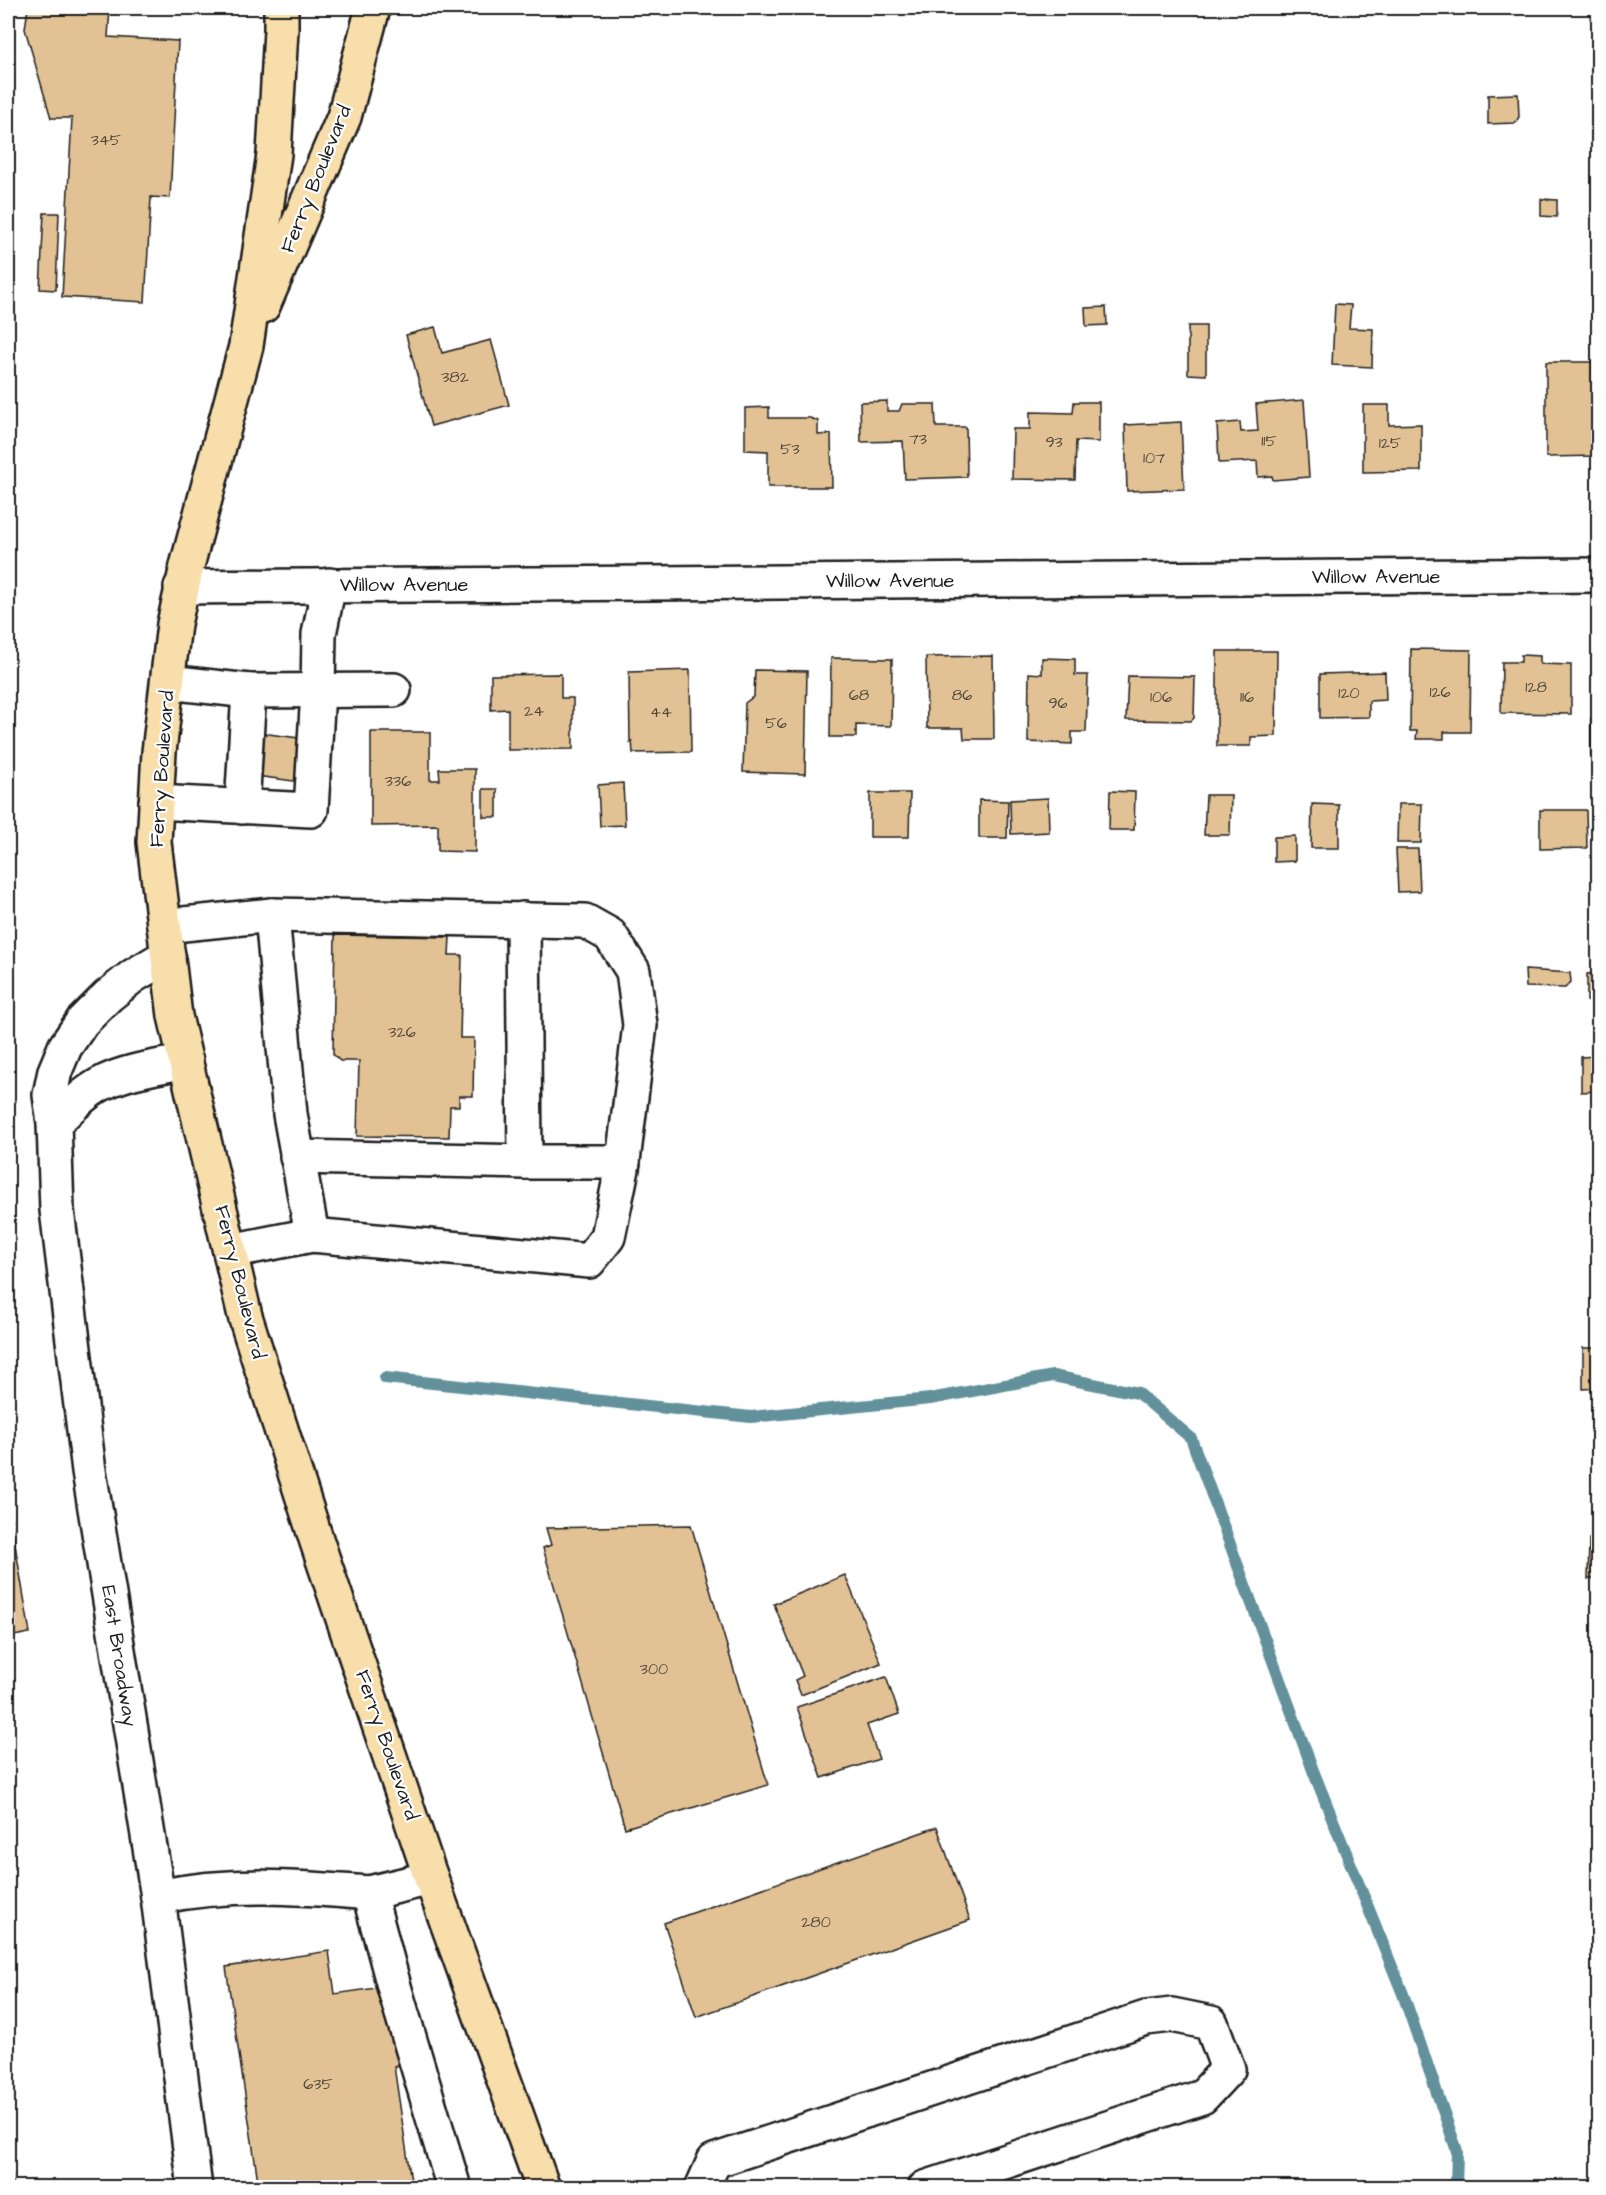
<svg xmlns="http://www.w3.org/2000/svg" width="1606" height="2195" font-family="'Architects Daughter',sans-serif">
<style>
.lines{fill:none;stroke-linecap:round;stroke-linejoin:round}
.stream{stroke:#62919b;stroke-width:12}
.building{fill:#e2c294;stroke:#1c1c1c;stroke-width:1.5}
.minor-casing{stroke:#1c1c1c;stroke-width:38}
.major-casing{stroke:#1c1c1c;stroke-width:38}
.minor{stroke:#fff;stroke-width:33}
.major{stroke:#f8deab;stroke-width:33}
.labels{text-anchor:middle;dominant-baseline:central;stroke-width:4.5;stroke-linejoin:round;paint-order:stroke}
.number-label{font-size:16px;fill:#4e463a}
.street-label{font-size:20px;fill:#1c1c1c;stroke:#fff}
</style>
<rect width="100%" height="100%" fill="#fff"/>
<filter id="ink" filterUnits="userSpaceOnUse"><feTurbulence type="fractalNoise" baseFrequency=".0167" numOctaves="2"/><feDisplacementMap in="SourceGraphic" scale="12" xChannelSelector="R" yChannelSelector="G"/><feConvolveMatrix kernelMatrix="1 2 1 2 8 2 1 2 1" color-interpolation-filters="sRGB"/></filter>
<g filter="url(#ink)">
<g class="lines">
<path class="stream" d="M385 1378 751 1417 930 1399 1053 1376 1138 1393 1191 1438 1314 1773 1403 1994 1457 2151 1456 2188"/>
</g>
<g class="building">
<path d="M28 8H110L108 37 178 41 170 198 151 197 145 302 62 297 72 118H51L25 29Z"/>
<path d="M1518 94 1519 117 1515 123 1488 124V95Z"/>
<path d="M1541 199 1557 200V217L1541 216Z"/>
<path d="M44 213H59L56 290 40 289Z"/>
<path d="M1335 304 1351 305 1349 328 1373 329 1372 367 1332 365Z"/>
<path d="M1106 307 1107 325 1086 326 1085 308Z"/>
<path d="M1188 326H1206V375L1188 374Z"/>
<path d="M435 327 442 353 491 340 509 405 431 426 406 335Z"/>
<path d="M1546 362H1598V456L1546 457Z"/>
<path d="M1304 400 1309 477 1273 480 1272 476 1258 477 1257 461 1219 463 1217 424 1240 422 1241 432 1258 431 1256 404Z"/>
<path d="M887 401V411H899L902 404H935L936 427H966L967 477 905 479 903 441 861 442 860 402Z"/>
<path d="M1074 402H1099V442L1076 441 1075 480 1012 479 1013 429H1030V412L1073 413Z"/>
<path d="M1363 405H1389V425L1421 424V471L1363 472Z"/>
<path d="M769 407V418H810L818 421V435L831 434 832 487H768V451L745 450V408Z"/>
<path d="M1181 422 1184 489 1127 491 1125 425Z"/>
<path d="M1411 649 1471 650 1470 732H1444V739H1416L1417 731H1410Z"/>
<path d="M1217 651H1277L1276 736 1251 737V746H1217Z"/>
<path d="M1521 655 1540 656V664L1571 665V714L1501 713 1502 662H1521Z"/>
<path d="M993 656 994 739H964L963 728H927L926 657Z"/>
<path d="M831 658 892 659 891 726 856 725V737H830Z"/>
<path d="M1042 658 1075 659V675H1088L1086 732H1072V744L1028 742 1029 673 1042 674Z"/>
<path d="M690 670 691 752 633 753 632 741 630 742 629 672Z"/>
<path d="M755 670 807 671 805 774 743 772 745 703 754 696Z"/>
<path d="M1385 672 1386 700 1369 701V717L1320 718V674Z"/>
<path d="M561 674V698H573V749L508 750V709L491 710V675Z"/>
<path d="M1128 676 1195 677 1194 718 1191 721 1126 720Z"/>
<rect x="1591" y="718" width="7" height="38"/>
<path d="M371 732H430V780H440L439 769H475V852L438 851V825L371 826Z"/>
<path d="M261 733 306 739 301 782 256 776Z"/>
<path d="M623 783 625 825 600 826 598 785Z"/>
<rect x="483" y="789" width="14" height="28"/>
<path d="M1110 791 1135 792 1134 830H1109Z"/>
<path d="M870 793H910L909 837H870Z"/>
<path d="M1206 795H1231L1230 835H1204Z"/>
<path d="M1048 798 1049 832 1011 834 1010 800Z"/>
<path d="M979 800 1008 801 1007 838H979Z"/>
<path d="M1312 804 1339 805V848H1311Z"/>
<path d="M1398 804H1422L1421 843H1397Z"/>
<path d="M1540 810H1586L1587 848 1540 849Z"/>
<path d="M1295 836V861L1274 862V837Z"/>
<path d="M1396 849H1418L1420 891 1398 892Z"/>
<path d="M335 935 450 937 449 955H462L460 1038H474L473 1096H459V1106H450L449 1137 357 1136 359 1061H340L333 1054Z"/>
<path d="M1525 970 1570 973 1571 982 1565 988 1526 987Z"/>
<path d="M1598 973V1001H1587V974Z"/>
<path d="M1598 1056V1091L1581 1092V1057Z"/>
<path d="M1593 1180H1598V1214H1592Z"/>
<path d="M1583 1348H1598V1388L1583 1389Z"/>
<path d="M8 1503 30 1633 8 1637Z"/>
<path d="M691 1525 768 1785 625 1828 543 1548 551 1545 546 1528Z"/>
<path d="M1589 1539H1598V1579H1588Z"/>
<path d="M845 1575 881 1663 801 1695 795 1680 803 1676 774 1604Z"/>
<path d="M886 1677 899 1714 867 1725 879 1759 822 1778 797 1707Z"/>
<path d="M937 1827 970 1920 696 2017 664 1923Z"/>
<path d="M329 1951 335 1994 383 1987 407 2064 394 2066 412 2188H259L226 1967Z"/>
<path d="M12 2177 13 2187 30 2184 31 2188H8V2178Z"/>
</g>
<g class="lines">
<defs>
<g id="minor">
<path d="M181 587 1598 575"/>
<path d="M168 682 249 691 394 690"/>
<path d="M156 802 311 810 318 691 319 634 329 585"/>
<path d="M242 807 249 691"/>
<path d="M272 915 290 1114 312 1235"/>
<path d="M523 919 525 1162"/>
<path d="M164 926 272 915 585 921 610 935 633 971 640 1025 622 1169 608 1237 589 1261 312 1235 230 1251"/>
<path d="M168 955 133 976 108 996 82 1022 65 1047 55 1071 50 1095 54 1123 57 1210 89 1471 158 1897 195 2188"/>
<path d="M54 1123C70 1109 85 1091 105 1082 130 1070 159 1067 186 1061"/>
<path d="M297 1157 525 1162H623"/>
<path d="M431 1878 369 1893 395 1990 454 2188"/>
<path d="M158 1897C230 1882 297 1887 369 1893"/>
<path d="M702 2188 714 2161 1146 2018 1172 2015 1211 2023 1228 2069 1202 2097 925 2188"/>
</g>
<g id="major">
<path d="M281 8V30L274 154 246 346 187 566 174 624 159 752 154 842 175 1016 245 1316 317 1542 431 1878 543 2188"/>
<path d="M263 306 344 117 373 8"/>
</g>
</defs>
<use href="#minor" class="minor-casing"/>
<use href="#major" class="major-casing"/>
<use href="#minor" class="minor"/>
<use href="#major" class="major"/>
</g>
</g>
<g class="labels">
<g class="number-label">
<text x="106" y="140">345</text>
<text x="455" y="377">382</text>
<text x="918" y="439">73</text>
<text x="1269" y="441">115</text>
<text x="1054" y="442">93</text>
<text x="1390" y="443">125</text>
<text x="790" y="449">53</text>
<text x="1154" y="458">107</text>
<text x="1536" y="687">128</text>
<text x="1440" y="692">126</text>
<text x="1349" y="693">120</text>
<text x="859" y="695">68</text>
<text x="962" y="695">86</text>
<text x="1161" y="697">106</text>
<text x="1247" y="697">116</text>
<text x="1058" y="703">96</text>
<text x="534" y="711">24</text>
<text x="661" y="712">44</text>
<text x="776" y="723">56</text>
<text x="398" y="781">336</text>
<text x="402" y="1032">326</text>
<text x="654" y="1669">300</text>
<text x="816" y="1922">280</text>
<text x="318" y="2084">635</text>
</g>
<g class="street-label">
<text transform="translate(316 179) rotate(-68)">Ferry Boulevard</text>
<text x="1376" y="577">Willow Avenue</text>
<text x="890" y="581">Willow Avenue</text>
<text x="404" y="585">Willow Avenue</text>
<text transform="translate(162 769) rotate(-86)">Ferry Boulevard</text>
<text transform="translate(240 1282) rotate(76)">Ferry Boulevard</text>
<text transform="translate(119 1656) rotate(81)">East Broadway</text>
<text transform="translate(387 1745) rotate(71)">Ferry Boulevard</text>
</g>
</g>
<rect width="1606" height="2195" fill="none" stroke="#fff" stroke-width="30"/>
<rect x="15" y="15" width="1576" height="2165" fill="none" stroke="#1c1c1c" stroke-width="2" filter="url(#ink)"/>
</svg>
